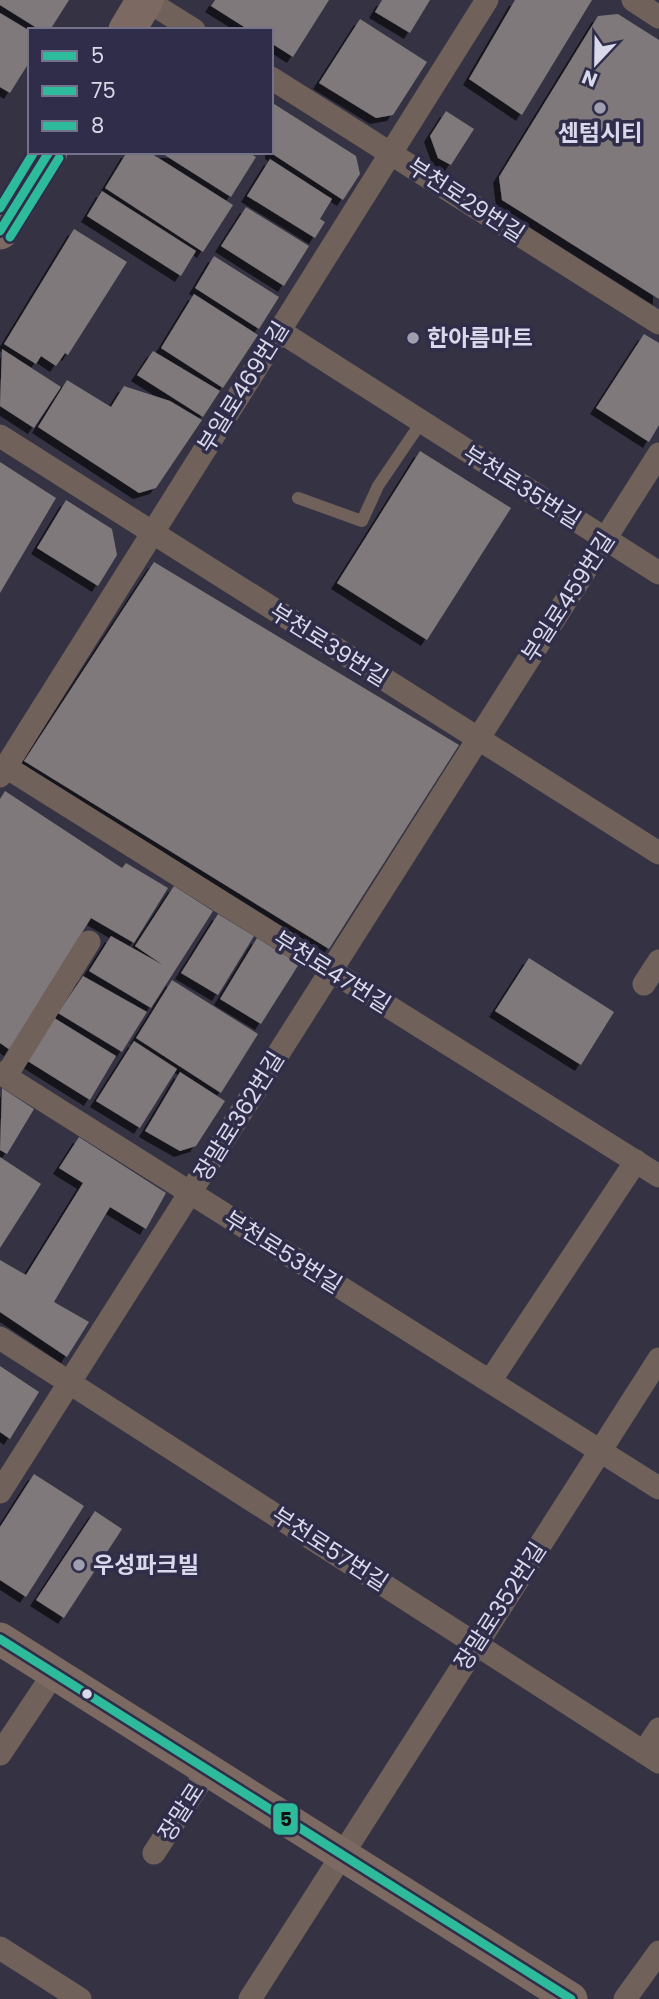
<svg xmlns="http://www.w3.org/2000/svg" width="659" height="1999" font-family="Poppins,'Noto Sans KR',sans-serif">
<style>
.building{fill:#7f797b;filter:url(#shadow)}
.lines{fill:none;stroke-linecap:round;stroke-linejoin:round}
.lane{stroke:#70615a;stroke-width:12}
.street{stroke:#70615a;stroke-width:23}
.secondary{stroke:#7c6a62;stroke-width:33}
.primary{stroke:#7b6962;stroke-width:37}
.bus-1-casing{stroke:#2f2d49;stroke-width:14}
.bus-2-casing{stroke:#2f2d49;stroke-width:14}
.bus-3-casing{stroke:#2f2d49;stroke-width:14}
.bus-1{stroke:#2dbb9b;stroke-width:9}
.bus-2{stroke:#2dbb9b;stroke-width:9}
.bus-3{stroke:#2dbb9b;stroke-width:9}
.poi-dot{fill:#a09fb0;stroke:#2f2d49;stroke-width:2.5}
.bus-dot{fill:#d9d9eb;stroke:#2f2d49;stroke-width:2.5}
.labels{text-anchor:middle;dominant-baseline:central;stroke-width:7;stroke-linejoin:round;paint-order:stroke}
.poi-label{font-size:23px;font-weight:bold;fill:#d9d9eb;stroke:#2f2d49;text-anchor:start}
.street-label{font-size:23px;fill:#d9d9eb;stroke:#2f2d49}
.line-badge{stroke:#2f2d49;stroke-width:2.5}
.pale-badge-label{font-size:19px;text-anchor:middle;font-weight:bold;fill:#111}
</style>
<defs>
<filter id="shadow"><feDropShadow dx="-6" dy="6" stdDeviation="0" flood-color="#0009"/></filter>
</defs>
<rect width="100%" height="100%" fill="#353343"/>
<g class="building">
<path d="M0 0H69L50 30H40L0 5Z"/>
<path d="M215 0H329L293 57 271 43V30H249L211 6Z"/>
<path d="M382 0H430L410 33 375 12Z"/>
<path d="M515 0H592L522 115 469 79Z"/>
<path d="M0 13 30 31V61L10 93 0 87Z"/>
<path d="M618 14 659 40V299L502 200 499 177 598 16Z"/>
<path d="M360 19 427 62 393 115 376 118 319 83Z"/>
<path d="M271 102 356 156 360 174 343 200 271 153Z"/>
<path d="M446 111 474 129 451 165 438 158 430 136Z"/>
<path d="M127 152H149L233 205 203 252 105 188Z"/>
<path d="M160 152H248L256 157 231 197Z"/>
<path d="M270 159 332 199 320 219 325 222 315 238 247 196Z"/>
<path d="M102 191 196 251 181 276 87 216Z"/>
<path d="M246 207 309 246 284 286 221 246Z"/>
<path d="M74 229 127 262 68 355 65 353 56 366 41 356 36 364 4 344Z"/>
<path d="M214 256 279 297 259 329 195 288Z"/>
<path d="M194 294 258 335 223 388 161 348Z"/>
<path d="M644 334 659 343V425L649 442 596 408Z"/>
<path d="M2 349 61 387 34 428 0 406Z"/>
<path d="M153 351 220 391 203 417 137 375Z"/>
<path d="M67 380 111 407 124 386 170 401 202 420 156 488 139 493 38 427Z"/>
<path d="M420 451 511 508 427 640 337 583Z"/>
<path d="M0 462 56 498 0 593Z"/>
<path d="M66 500 112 529 117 555 98 586 37 548Z"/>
<path d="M154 562 459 745 329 949 24 761Z"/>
<path d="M5 791 122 868 126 863 168 888 134 943 91 918 10 1050 0 1043V799Z"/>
<path d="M174 886 213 911 151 1008 89 971 111 936 163 965 135 946Z"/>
<path d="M218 914 254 936 218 995 181 973Z"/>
<path d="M257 938 299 964 261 1024 220 999Z"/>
<path d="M529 958 614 1012 581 1065 495 1011Z"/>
<path d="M83 976 147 1012 122 1052 58 1013Z"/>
<path d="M172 980 258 1034 221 1093 136 1038Z"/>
<path d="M51 1016 116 1056 90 1100 26 1060Z"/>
<path d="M134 1041 177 1069 140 1128 96 1101Z"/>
<path d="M180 1072 225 1101 196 1146 180 1151 145 1131Z"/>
<path d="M2 1088 34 1109 7 1154 0 1150Z"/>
<path d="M79 1137 166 1193 146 1229 110 1207 54 1302 89 1322 67 1357 0 1312V1260L26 1275 83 1183 59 1168Z"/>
<path d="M0 1157 41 1184 0 1248Z"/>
<path d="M0 1366 39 1392 10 1439 0 1432Z"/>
<path d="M34 1474 84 1506 26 1597 0 1580V1527Z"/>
<path d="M95 1511 122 1529 64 1618 36 1600Z"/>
</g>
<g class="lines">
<path class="lane" d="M298 498 362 521 378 486 420 424"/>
<g class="street">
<path d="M146 0 194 30"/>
<path d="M633 0 659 17"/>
<path d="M271 78 659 323"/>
<path d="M278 330 659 573"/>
<path d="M0 436 659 853"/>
<path d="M6 767 659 1176"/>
<path d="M0 776 487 0"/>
<path d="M644 984 659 961"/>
<path d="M0 1073 659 1488"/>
<path d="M6 1076 89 942"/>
<path d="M0 1338 659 1762"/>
<path d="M490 1381 636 1161"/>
<path d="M0 1492 659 454"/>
<path d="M644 1752 659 1729"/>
<path d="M0 1754 54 1673"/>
<path d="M154 1853 208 1770"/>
<path d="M0 1948 80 1999"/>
<path d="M250 1999 659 1359"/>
<path d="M625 1999 659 1952"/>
</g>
<path class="secondary" d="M0 1639 571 1999"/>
<g class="primary">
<path d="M127 30 145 0"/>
<path d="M0 231 49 152"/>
</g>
<defs>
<g id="bus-1">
<path d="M0 231 49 152"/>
<path d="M0 1639 571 1999"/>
</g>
<path id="bus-2" d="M10 237 59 158"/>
<path id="bus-3" d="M0 208 34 152"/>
</defs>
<use href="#bus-1" class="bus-1-casing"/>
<use href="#bus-2" class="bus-2-casing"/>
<use href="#bus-3" class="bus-3-casing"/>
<use href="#bus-1" class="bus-1"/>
<use href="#bus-2" class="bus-2"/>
<use href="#bus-3" class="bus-3"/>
</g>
<g class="poi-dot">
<circle cx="600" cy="108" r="7"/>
<circle cx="413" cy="338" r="7"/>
<circle cx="79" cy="1565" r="7"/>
</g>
<circle class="bus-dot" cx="87" cy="1694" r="6"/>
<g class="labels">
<g class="poi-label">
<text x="600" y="133" text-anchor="middle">센텀시티</text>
<text x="427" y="338">한아름마트</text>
<text x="93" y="1565">우성파크빌</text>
</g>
<g class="street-label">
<text transform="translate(466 200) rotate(33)">부천로29번길</text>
<text transform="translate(243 387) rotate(-58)">부일로469번길</text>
<text transform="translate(522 487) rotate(32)">부천로35번길</text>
<text transform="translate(568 597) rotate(-57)">부일로459번길</text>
<text transform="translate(329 645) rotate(32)">부천로39번길</text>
<text transform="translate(332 972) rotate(32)">부천로47번길</text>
<text transform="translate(239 1116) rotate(-58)">장말로362번길</text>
<text transform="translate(283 1252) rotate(32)">부천로53번길</text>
<text transform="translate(330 1549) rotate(33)">부천로57번길</text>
<text transform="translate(500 1606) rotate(-57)">장말로352번길</text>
<text transform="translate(181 1812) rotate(-57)">장말로</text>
</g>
</g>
<rect class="line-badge" x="272" y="1802" width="27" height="34" rx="7" fill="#2dbb9b"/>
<g class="pale-badge-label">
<text x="286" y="1826">5</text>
</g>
<rect x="28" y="28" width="245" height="126" fill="#2f2d49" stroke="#73728a" stroke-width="2"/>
<rect x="42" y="51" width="35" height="10" fill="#2dbb9b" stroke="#73728a" stroke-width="2"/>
<text x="91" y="63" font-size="21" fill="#d9d9eb">5</text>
<rect x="42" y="86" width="35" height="10" fill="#2dbb9b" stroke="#73728a" stroke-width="2"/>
<text x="91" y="98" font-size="21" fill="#d9d9eb">75</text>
<rect x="42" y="121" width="35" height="10" fill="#2dbb9b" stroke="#73728a" stroke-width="2"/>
<text x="91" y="133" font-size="21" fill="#d9d9eb">8</text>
<g transform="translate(596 63) rotate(202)" stroke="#2f2d49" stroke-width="5" paint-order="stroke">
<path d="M0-5L12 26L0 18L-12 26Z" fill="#d9d9eb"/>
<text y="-10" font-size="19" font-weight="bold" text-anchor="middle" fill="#d9d9eb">N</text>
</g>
</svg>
